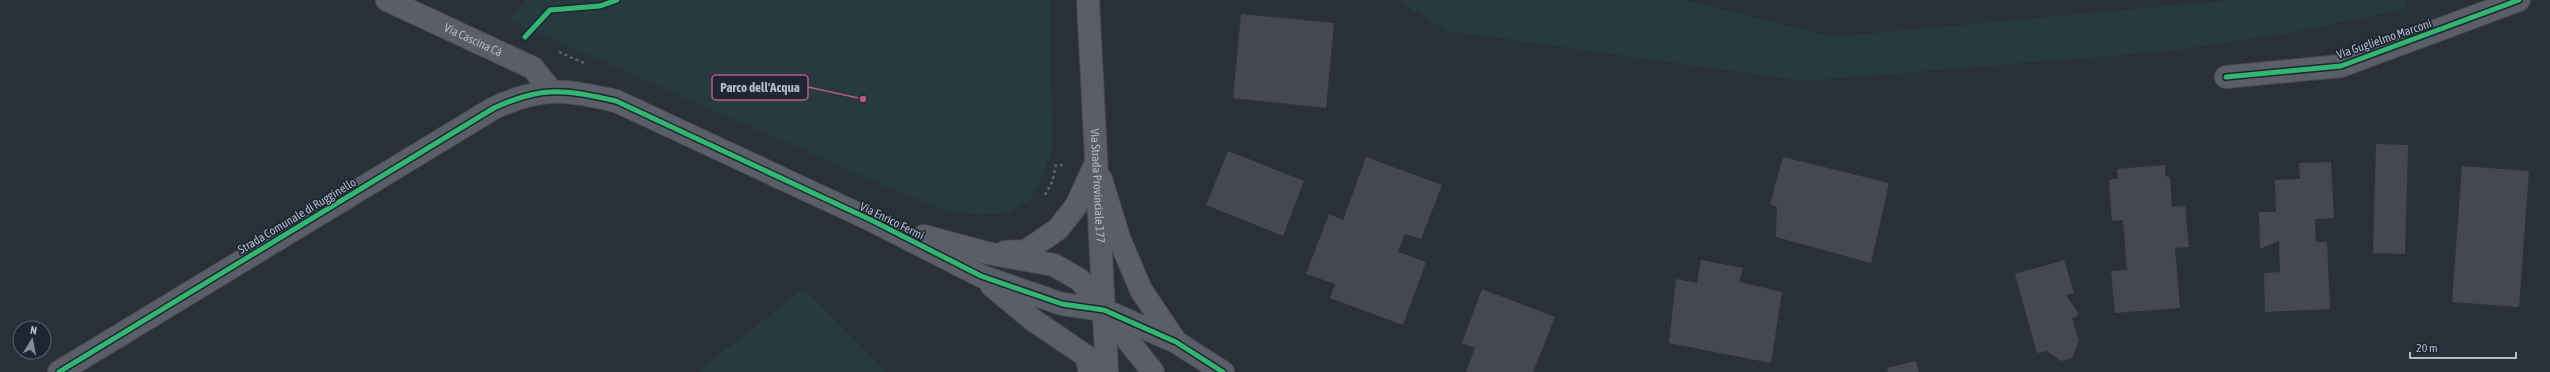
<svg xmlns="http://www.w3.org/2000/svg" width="2550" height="372" font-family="'Asap Condensed',sans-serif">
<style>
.green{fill:#273a3e}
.building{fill:#444950}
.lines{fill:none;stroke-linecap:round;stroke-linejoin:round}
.street-casing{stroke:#484c53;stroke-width:24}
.secondary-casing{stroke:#484c53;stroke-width:24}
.path{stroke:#5d636a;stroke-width:2.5;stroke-dasharray:3 3;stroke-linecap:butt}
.street{stroke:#5a5e66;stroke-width:22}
.secondary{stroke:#595d64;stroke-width:22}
.cycleway-casing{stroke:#1d2633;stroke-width:8}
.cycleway{stroke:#33b770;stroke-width:5}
.labels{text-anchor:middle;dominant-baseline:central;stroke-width:3.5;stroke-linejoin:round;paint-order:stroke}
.street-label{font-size:12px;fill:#b4bcc9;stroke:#1d2633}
.leader{fill:none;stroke:#bc5a87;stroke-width:1.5}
.callout-dot{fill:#bc5a87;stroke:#1d2633;stroke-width:1.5}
.callout{fill:#1d2633;stroke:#bc5a87;stroke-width:1.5}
.callout-label{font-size:13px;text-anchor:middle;font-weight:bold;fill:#b4bcc9}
</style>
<rect width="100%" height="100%" fill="#2a3038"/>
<g class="green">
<path d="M525 0H1050L1052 151 1040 182 1029 201 1007 213 981 215 948 211 898 192 509 20Z"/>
<path d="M1395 0H1685L1831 37 2235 0H2407L2405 9 2290 33 2169 51 1804 81 1449 31Z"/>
<path d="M804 288 886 372H697Z"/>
</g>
<g class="building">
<path d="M1241 14 1334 23 1326 108 1233 98Z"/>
<path d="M2376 144 2408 145 2405 254 2373 253Z"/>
<path d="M1228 151 1304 181 1283 236 1206 205Z"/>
<path d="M1366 157 1442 185 1421 239 1405 234 1398 252 1426 262 1403 325 1330 298 1335 284 1306 274 1329 214 1343 220Z"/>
<path d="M1783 157 1889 183 1871 263 1776 237 1777 207 1770 204Z"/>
<path d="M2331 162 2334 218 2315 219 2316 242H2327L2330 309 2265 312 2264 273 2280 272 2279 241 2260 249 2259 212H2276L2275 180 2300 179 2299 163Z"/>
<path d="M2165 165V175L2170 178 2172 207 2185 206 2189 247 2175 248 2180 308 2115 313 2111 271 2127 270 2123 220 2112 221 2109 180 2118 178 2117 169Z"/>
<path d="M2462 166 2529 171 2519 307 2452 302Z"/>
<path d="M1701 260 1743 268 1739 282 1782 292 1771 363 1669 343 1676 279 1697 283Z"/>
<path d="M2064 260 2074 293 2066 295 2079 314 2072 319 2079 341 2072 358 2061 361 2047 351 2037 353 2015 274Z"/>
<path d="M1482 289 1555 317 1533 372H1466L1475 348 1462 343Z"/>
<path d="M1916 361 1919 372H1888L1887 368Z"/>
</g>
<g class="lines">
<defs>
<g id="street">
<path id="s1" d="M387 0 533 68 551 91"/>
<path d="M2226 77 2341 66 2519 0"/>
<path d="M1101 179 1119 238 1141 290 1176 342"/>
<path d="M924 236 987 253 1054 265 1080 280 1153 372"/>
<path d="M1005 252 1026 251 1058 229 1076 206 1096 163"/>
<path d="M992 286 1033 320 1086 356 1090 372"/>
<path d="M59 372 494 108C541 86 566 89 616 101L871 220 981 276 1062 304 1104 310 1176 342 1223 372"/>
</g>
<g id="secondary">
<path id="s2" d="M1088 0 1107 372"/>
</g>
</defs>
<use href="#street" class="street-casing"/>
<use href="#secondary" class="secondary-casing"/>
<g class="path">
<path d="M559 52 584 63"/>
<path d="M1045 195 1052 182 1056 165H1063"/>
</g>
<use href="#street" class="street"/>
<use href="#secondary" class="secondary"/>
<defs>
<g id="cycleway">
<path d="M525 37 550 10 600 6 617 0"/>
<path d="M2226 77 2341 66 2519 0"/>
<path d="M59 372 494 108C541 86 566 89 616 101L871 220 981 276 1062 304 1104 310 1176 342 1223 372"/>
</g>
</defs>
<use href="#cycleway" class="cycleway-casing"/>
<use href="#cycleway" class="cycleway"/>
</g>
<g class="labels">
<g class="street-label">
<text transform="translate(2384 39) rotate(-19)">Via Guglielmo Marconi</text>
<text stroke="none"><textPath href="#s1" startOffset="95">Via Cascina Cà</textPath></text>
<text stroke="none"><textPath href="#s2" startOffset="186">Via Strada Provinciale 177</textPath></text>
<text transform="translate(297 216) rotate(-31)">Strada Comunale di Rugginello</text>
<text transform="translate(892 221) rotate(26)">Via Enrico Fermi</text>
</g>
</g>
<path class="leader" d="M863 99L808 87"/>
<circle class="callout-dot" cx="863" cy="99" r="4"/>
<rect class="callout" x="712" y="75" width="96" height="25" rx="4"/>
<g class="callout-label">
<text x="760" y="92">Parco dell'Acqua</text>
</g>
<g transform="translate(32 340) rotate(10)"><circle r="19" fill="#1d2633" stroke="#59626f"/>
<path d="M0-3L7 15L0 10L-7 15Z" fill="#848b96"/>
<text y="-6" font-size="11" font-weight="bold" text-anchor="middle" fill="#b4bcc9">N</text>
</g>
<path d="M2410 352v6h106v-6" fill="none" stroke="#b4bcc9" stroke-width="2"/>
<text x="2416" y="352" font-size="12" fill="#b4bcc9" stroke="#1d2633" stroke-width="3" paint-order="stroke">20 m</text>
</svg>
